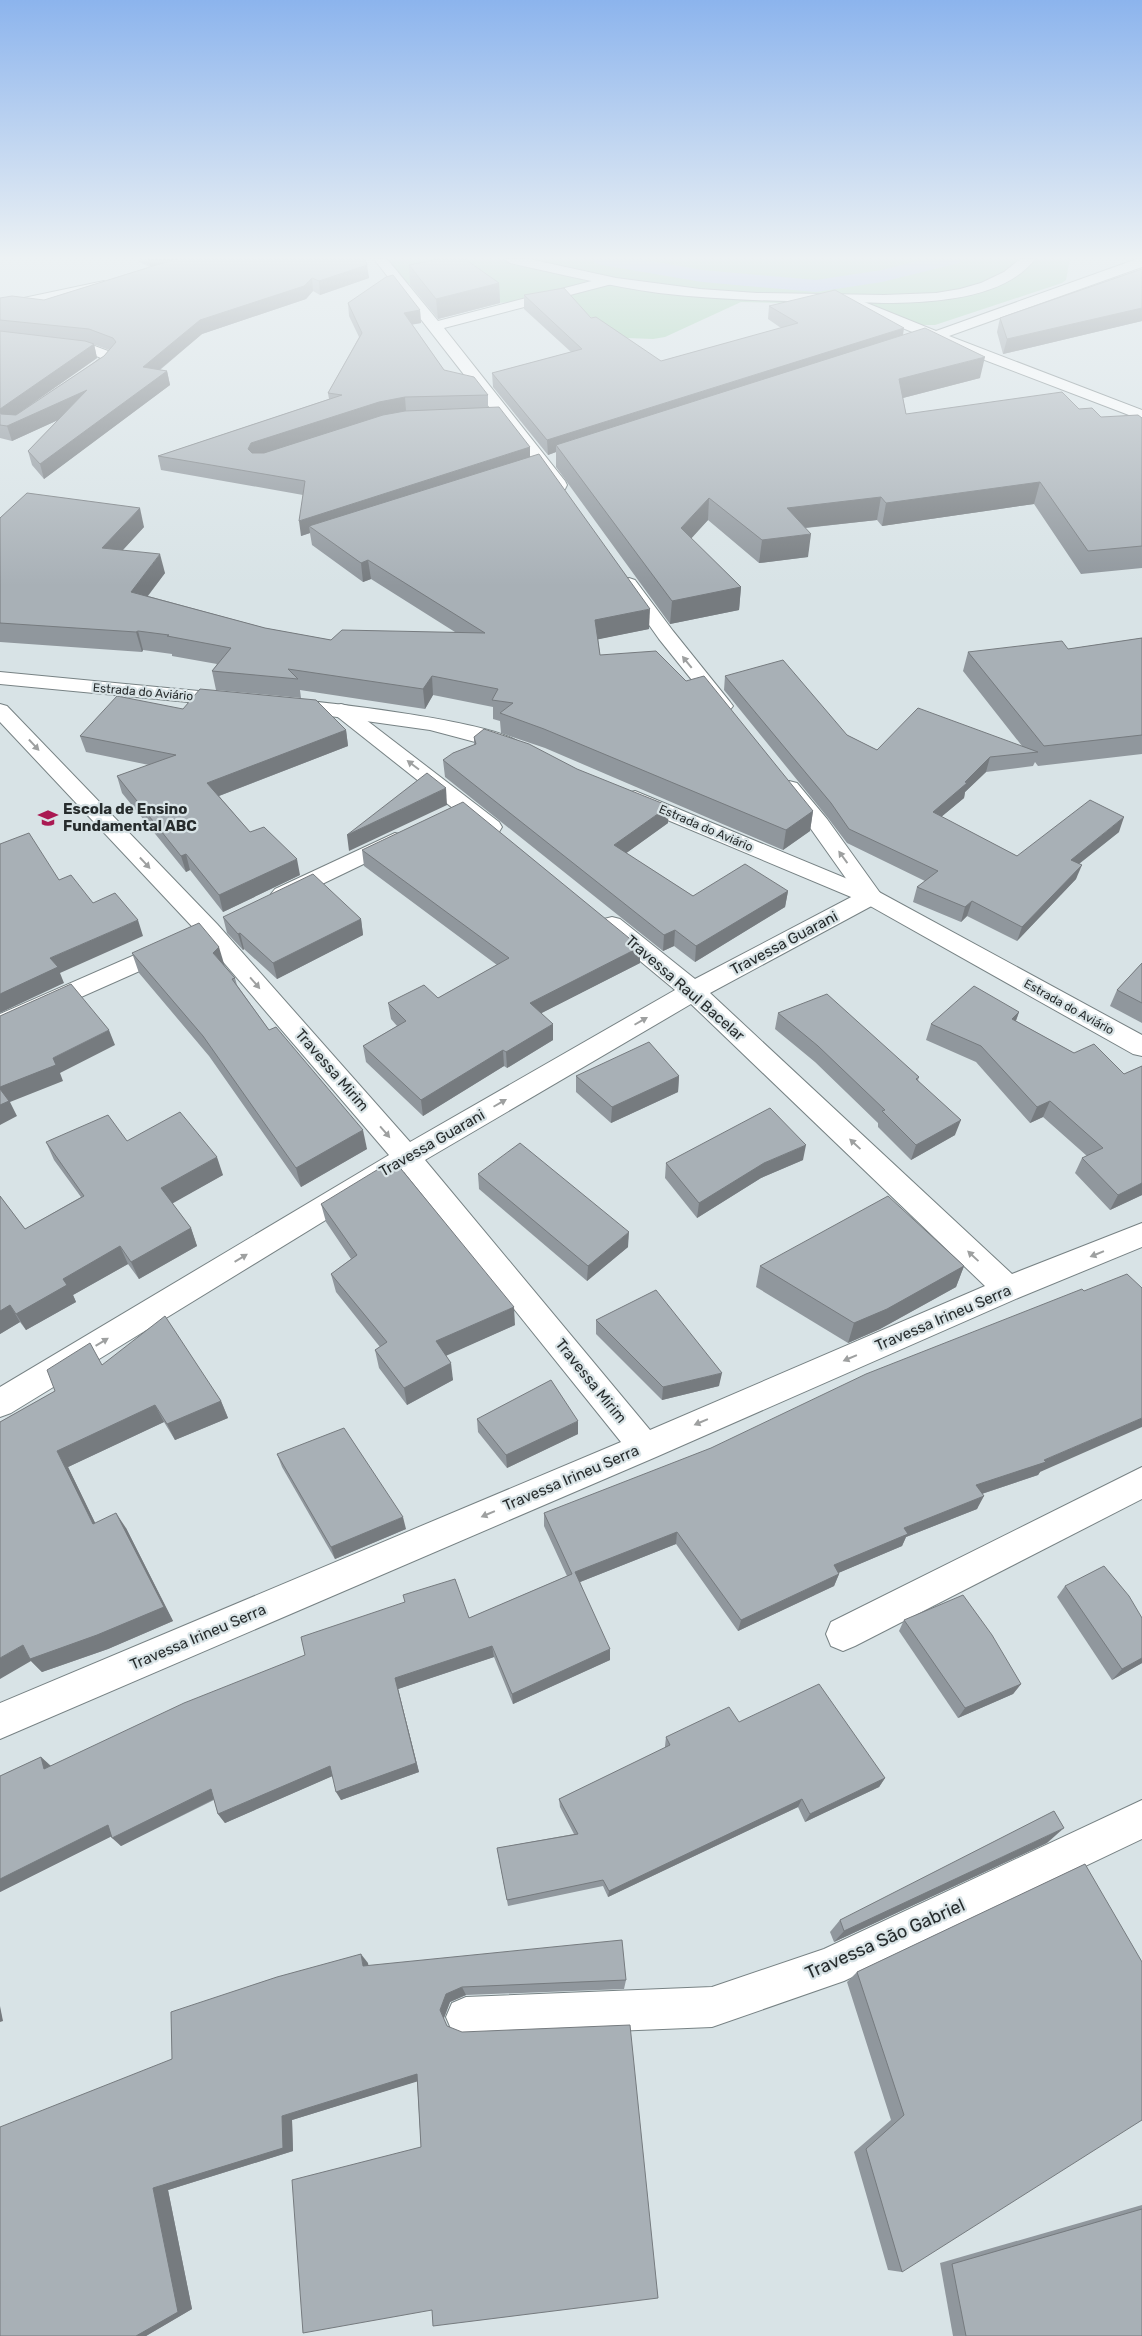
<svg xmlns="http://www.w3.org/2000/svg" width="1142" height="2336" font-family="Rubik,sans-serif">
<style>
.green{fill:#97cea5}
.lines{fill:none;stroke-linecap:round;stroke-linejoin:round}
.canal{fill:#a3b3f4;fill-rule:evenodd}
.street-casing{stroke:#778284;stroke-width:2}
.secondary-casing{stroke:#778284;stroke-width:2}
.street{fill:#fff;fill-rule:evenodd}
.secondary{fill:#fff;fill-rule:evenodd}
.wall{fill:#90979d;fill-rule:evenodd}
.shaded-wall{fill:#767b7f}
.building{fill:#a8b0b6;stroke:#767b7f}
.oneway{fill:#9ea0a0}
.labels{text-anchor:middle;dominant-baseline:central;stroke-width:4.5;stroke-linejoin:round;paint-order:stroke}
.far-street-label{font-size:12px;fill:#272c2d;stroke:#d8e3e6}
.poi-label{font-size:15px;font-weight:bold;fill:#272c2d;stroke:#d8e3e6;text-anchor:start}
.street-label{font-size:15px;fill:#272c2d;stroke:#d8e3e6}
.near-street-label{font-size:18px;fill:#272c2d;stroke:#d8e3e6}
</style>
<rect width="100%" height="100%" fill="#d8e3e6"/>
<path class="green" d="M386 259H1070L1066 280 1062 283 935 325H919L827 304 741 302 665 337 653 339 627 338 616 336 567 299 496 303 406 283Z"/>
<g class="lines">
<path class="canal" d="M592 259H640L702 270 816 280 882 270 925 259H962L959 263 882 282 816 292 702 282 602 265 595 263Z"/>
<defs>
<g id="street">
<path d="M374 259H387L438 321 607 277 612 278 614 281 612 284 444 328 565 481 567 485 565 489H553Z"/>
<path d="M1137 259H1142V267L949 336 1142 410V420L935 341 911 350H901L899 347 901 344 922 336 837 301 835 298 837 295H847L936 331Z"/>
<path d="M104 281 111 285 109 288 0 311V303Z"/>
<path d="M0 335 92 345 116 354 118 357 93 378 88 380 80 375 101 358 89 353 0 343Z"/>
<path d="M629 578 635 580 673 631 730 702 733 706 730 710 723 712 716 710 659 639 620 584 623 580Z"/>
<path d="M0 704 7 706 217 924 410 1142 675 990 604 931 600 925 604 919 612 917 620 919 695 979 857 894 811 829 778 788 781 783 789 781 797 783 827 819 883 897 879 902 710 993 1012 1274 1142 1223V1247L1018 1298 656 1457 0 1739V1703L621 1442 404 1172 11 1413 0 1417V1387L389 1155 201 936 0 722ZM691 1004 985 1286 650 1430 425 1160Z"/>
<path d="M341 704 348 706 499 822 502 827 499 832 491 834 483 832 334 714 331 710 334 706Z"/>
<path d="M395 833 403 835 406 840 403 845 291 899 283 902 275 899 271 894 275 889Z"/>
<path d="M169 940 178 942 181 948 178 954 0 1033V1014Z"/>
<path d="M1142 1467V1499L855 1646 843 1651 831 1646 826 1634 831 1622Z"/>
<path d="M1142 1800V1839L844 1981 712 2027 466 2037 452 2031 446 2017 452 2003 466 1997 712 1987 824 1949Z"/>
</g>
<g id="secondary">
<path d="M504 259H529L616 278 700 289 757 293 884 295 936 293 960 289 981 283 1004 272 1020 259H1035C996 310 891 303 833 302 775 301 717 300 659 293 609 286 559 274 510 263Z"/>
<path d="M0 672 230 694 237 696 240 700 237 704 230 706 0 684Z"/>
<path d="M287 699C323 702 507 722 523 746L520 750 513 752 430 730 280 709 277 705 280 701Z"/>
<path d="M635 791 879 892 1142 1035V1056L1133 1054 863 902 627 803 624 798 627 793Z"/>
</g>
</defs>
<use href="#street" class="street-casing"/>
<use href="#secondary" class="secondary-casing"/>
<use href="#street" class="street"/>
<use href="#secondary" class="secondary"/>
</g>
<g class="wall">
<path d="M138 259H365L369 278 320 295 313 291 306 299 202 334 160 370 167 371 170 385 44 479 32 465 28 451 58 420 12 441 0 438V298L44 300 149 267 138 261ZM90 343 109 350 104 356 29 406 97 358 94 344Z"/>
<path d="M409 265 499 283 500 303 438 319 410 285Z"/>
<path d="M1142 269V321L1003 354 997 332 1000 318Z"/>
<path d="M524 295 591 318 661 361 781 328 768 319 769 306 903 335 980 378 903 398 906 414 1079 409 1101 417 1142 418V568L1081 574 1034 504 882 526 877 520 806 528 808 557 759 563 708 520 691 538 741 587 739 610 670 624 556 467V452L548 455 493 387 492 373 571 352 524 309Z"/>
<path d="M348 303 420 310 421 323 412 324 444 370 488 395V408L530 447V457L649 629 598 639 600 655 813 811 810 831 783 850 545 748 501 733 500 721 493 719V707L433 695 425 709 300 690 301 698 216 690 212 671 217 664 172 656V654L143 650 142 652 0 642V518L144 527 123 550 165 573 148 596 265 628 331 640 455 632 371 579 363 582 312 545 310 533 301 536 303 495 161 470 158 456 329 399 328 393 359 337 349 316Z"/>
<path d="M1142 638V754L1038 766 1035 762 1033 766 986 772 965 792 964 798 941 817 1017 856 1119 832 1079 864 1076 879 1017 941 967 916 961 922 913 902 917 887 925 881 847 843 828 818 724 690 725 676 847 735 877 750 1022 746 963 671 968 652 1068 649Z"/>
<path d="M183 709 346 730 348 746 219 796 250 832 300 875 223 912 190 870 186 872 122 793 117 776 149 765 86 752 80 736Z"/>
<path d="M474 737 668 823 626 853 693 896 788 891 785 907 695 962 674 946 663 951 445 777 443 760 474 745Z"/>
<path d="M362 850 640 963 541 1013 553 1040 507 1068 504 1066 423 1116 366 1062 363 1046 397 1026 391 1019 388 1003 438 998 497 965 364 866Z"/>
<path d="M223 917 361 919 363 935 277 979 244 949 243 950 227 933Z"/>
<path d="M132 953 225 966 235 978 237 985 269 1030 367 1149 301 1187 209 1056 139 973Z"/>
<path d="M1142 963V1023L1110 1006 1117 990Z"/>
<path d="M1019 1012 1016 1021 1074 1053 1124 1074 1142 1066V1195L1110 1210 1075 1173 1082 1158 1087 1156 1043 1117 1030 1123 976 1062 926 1040 931 1024Z"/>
<path d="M778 1013 919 1077 918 1080 955 1135 911 1160 878 1127V1123L815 1062 775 1029Z"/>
<path d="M576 1076H679L678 1092 611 1123 576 1092Z"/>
<path d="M127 1141 223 1175 172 1203 191 1228 197 1246 139 1279 128 1264 73 1295 76 1302 26 1330 20 1322 0 1334V1196L25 1229 81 1197 54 1160 46 1142Z"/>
<path d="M803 1160 761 1178 697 1218 665 1178 666 1163Z"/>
<path d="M478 1174 628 1247 587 1281 479 1189Z"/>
<path d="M321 1204 515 1325 446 1355 453 1380 407 1405 379 1368 375 1350 380 1347 336 1292 331 1274 351 1259 326 1222Z"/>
<path d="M760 1266H964L956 1287 880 1329 848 1343 756 1287Z"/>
<path d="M596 1320 719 1386 662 1400 596 1334Z"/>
<path d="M102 1365 221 1401 228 1418 175 1440 164 1422 68 1467 95 1523 126 1528 173 1621 108 1649 42 1672 31 1661 0 1422Z"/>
<path d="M477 1419 578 1434 507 1468 478 1432Z"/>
<path d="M277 1454 406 1529 335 1559 282 1467Z"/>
<path d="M1040 1472 1038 1475 982 1494 977 1509 906 1537 902 1546 838 1573 839 1574 834 1586 738 1631 676 1544 580 1582 610 1660 513 1704 494 1657 398 1689 419 1772 341 1800 332 1776 225 1823 218 1814 214 1800 121 1846 112 1836 0 1892V1776L41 1757 50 1766 469 1618 567 1576 544 1526V1513Z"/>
<path d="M1065 1586 1142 1618V1663L1112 1680 1057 1597Z"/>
<path d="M904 1620 1021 1684 1013 1694 958 1718 899 1631Z"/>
<path d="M739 1722 885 1778 879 1787 805 1822 798 1807 608 1897 603 1886 508 1906 497 1848 574 1834 560 1807 559 1799 665 1748V1746L666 1737Z"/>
<path d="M1047 1843 834 1942 830 1932 840 1920Z"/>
<path d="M1085 1864 902 2272 888 2270 854 2152 891 2120 847 1982 857 1972Z"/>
<path d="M368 1963V1966L626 1980 624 1989 466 1995 450 2002 444 2018 421 2147 417 2081 292 2120 293 2151 168 2190 192 2309 146 2336 172 2059Z"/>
<path d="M1142 2205V2336H953L940 2263Z"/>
</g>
<g class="shaded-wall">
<path d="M148 259H186L150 267Z"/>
<path d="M367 265 369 278 320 295 319 281Z"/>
<path d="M312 278 313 291 306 299 202 334 146 381 143 367 200 320Z"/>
<path d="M499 283 500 303 438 319 436 299Z"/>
<path d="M1142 308V321L1003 354 1007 339Z"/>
<path d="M420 310 421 323 405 326 404 313Z"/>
<path d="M904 328 902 342 556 445V452L548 455 547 440Z"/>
<path d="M94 344 97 358 3 424 0 413V409Z"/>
<path d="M985 357 980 378 895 400 899 379Z"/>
<path d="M167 371 170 385 44 479 40 464Z"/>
<path d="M87 390 91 405 12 441 7 426Z"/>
<path d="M405 397 406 411 250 463 248 449 251 443 379 402Z"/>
<path d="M530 447V461L309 526 310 533 301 536 299 521Z"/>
<path d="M1040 482 1034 504 882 526 886 503Z"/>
<path d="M881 497 877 520 784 530 787 508Z"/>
<path d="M709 498 708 520 680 551 681 528Z"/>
<path d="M140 508 144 527 107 567 102 548Z"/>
<path d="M811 534 808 557 759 563 762 540Z"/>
<path d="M160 554 165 573 136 611 131 592Z"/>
<path d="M368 560 371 579 363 582 361 563Z"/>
<path d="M741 587 739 610 670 624 672 601Z"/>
<path d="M650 609 649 629 595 640V620Z"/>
<path d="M138 631 143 650 142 652 136 632Z"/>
<path d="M432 676 433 695 425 709 423 689Z"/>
<path d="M346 730 348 746 211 799 207 783Z"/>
<path d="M990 757 986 772 965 792 964 798 929 827 933 812Z"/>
<path d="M446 788 447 805 349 851 347 835Z"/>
<path d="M669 806 668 823 614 862V845Z"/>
<path d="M813 811 810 831 783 850 786 830Z"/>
<path d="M1124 817 1119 832 1066 874 1071 860Z"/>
<path d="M186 854 190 870 186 872 181 856Z"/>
<path d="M297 859 300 875 223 912 219 895Z"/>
<path d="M1082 865 1076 879 1017 941 1022 927Z"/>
<path d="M788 891 785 907 695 962 696 946Z"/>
<path d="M972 901 967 916 961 922 965 907Z"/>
<path d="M361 919 363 935 277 979 273 963Z"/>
<path d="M138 920 143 936 60 973 64 983 0 1013V994L50 958Z"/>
<path d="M675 930 674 946 663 951 664 935Z"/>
<path d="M240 933 244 949 243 950 238 934Z"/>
<path d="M219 947 225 967 213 953Z"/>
<path d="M640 947V963L530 1019V1003Z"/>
<path d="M1019 1012 1013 1028 1012 1019Z"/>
<path d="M553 1024V1040L507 1068 506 1052Z"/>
<path d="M109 1030 115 1045 60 1073 63 1081 10 1102 17 1116 0 1125V1087L53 1058Z"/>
<path d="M503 1050 504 1066 423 1116 421 1100Z"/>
<path d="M679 1076 678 1092 611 1123 612 1107Z"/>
<path d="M1050 1101 1043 1117 1030 1123 1037 1107Z"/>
<path d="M961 1120 955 1135 911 1160 916 1145Z"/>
<path d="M363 1130 367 1149 301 1187 296 1168Z"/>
<path d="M806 1145 803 1160 761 1178 697 1218 699 1203 764 1163Z"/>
<path d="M217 1157 223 1175 168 1206 161 1188Z"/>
<path d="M1142 1183V1195L1110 1210 1118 1195Z"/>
<path d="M191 1228 197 1246 139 1279 131 1262Z"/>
<path d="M629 1232 628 1247 587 1281 588 1266Z"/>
<path d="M120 1246 128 1264 73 1295 76 1302 26 1330 16 1314 63 1279Z"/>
<path d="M964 1266 956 1287 880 1329 848 1343 854 1323Z"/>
<path d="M10 1305 20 1322 0 1334V1311Z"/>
<path d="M514 1307 515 1325 439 1359 436 1341Z"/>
<path d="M451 1363 453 1380 407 1405 404 1388Z"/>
<path d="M722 1373 719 1386 662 1400 663 1387Z"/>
<path d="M221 1401 228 1418 175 1440 167 1424Z"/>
<path d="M155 1405 164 1422 68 1467 103 1539 93 1524 57 1451Z"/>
<path d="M1142 1418V1427L1040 1472 1038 1475 969 1498 976 1485 1044 1460Z"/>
<path d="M578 1421V1434L507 1468 506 1455Z"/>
<path d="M984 1496 977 1509 906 1537 902 1546 829 1577 834 1565 904 1528Z"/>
<path d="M116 1513 126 1528 173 1621 108 1649 42 1672 31 1661 0 1679V1658L23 1645Z"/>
<path d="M403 1517 406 1529 335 1559 331 1547Z"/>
<path d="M677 1532 676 1544 575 1584V1572Z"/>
<path d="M839 1574 834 1586 738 1631 741 1620Z"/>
<path d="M492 1646 494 1657 398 1689 419 1772 341 1800 336 1792 395 1678Z"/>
<path d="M610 1649V1660L513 1704 512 1694Z"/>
<path d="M1142 1658V1663L1112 1680 1122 1669Z"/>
<path d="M1021 1684 1013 1694 958 1718 965 1708Z"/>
<path d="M41 1757 51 1766 44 1769Z"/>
<path d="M330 1766 335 1775 225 1823 218 1814Z"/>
<path d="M885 1778 879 1787 805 1822 810 1814Z"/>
<path d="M211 1789 218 1797 121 1846 112 1838Z"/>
<path d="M802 1799 798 1807 608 1897 609 1891Z"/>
<path d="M108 1825 118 1833 0 1892V1879Z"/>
<path d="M1064 1828 1047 1843 834 1942 844 1931Z"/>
<path d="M361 1954 368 1963 370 1975 363 1966Z"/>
<path d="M462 1987 466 1995 450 2002 444 2018 451 2033 440 2010 446 1994Z"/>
<path d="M0 2006 3 2021 0 2022Z"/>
<path d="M417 2074 422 2080 292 2120 293 2151 168 2190 192 2309 146 2336H136L153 2188 282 2116Z"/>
</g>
<g class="building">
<path d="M178 259H365L367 265 319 281 312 278 304 286 200 320 143 367 167 371 40 464 28 451 87 390 7 426 0 425V412L1 414 16 415 104 356 116 342 113 338 89 329 0 320V298L12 296 44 300 163 263Z"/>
<path d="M439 259H465L499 283 436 299 409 265Z"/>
<path d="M1142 269V308L1007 339 1000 318Z"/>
<path d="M393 275 420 310 404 313 444 370 474 377 488 395 405 397 379 402 251 443 248 449 252 453H264L383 415 405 411 499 407 530 447 299 521 305 481 158 456 342 395 328 393 362 333 348 303 386 277Z"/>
<path d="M564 288 591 318 596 317 661 361 798 323 769 306 835 290 904 328 547 440 492 373 582 349 524 295Z"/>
<path d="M925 328 985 357 899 379 906 414 1062 392 1079 409 1092 408 1101 417 1138 415 1142 418V546L1088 551 1040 482 886 503 881 497 787 508 811 534 762 540 709 498 681 528 741 587 672 601 556 445Z"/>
<path d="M0 331 85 341 94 344 0 409Z"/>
<path d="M539 454 650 609 595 620 600 655 656 651 686 681 704 676 813 811 786 830 544 729 500 713 513 703 492 700 498 689 432 676 423 689 288 669 298 679 212 671 231 648 167 636 169 635 138 631 136 632 0 623V518L27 493 140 508 102 548 160 554 131 592 265 628 331 640 342 630 485 633 368 560 361 563 309 526Z"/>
<path d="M1142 638V735L1044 746 968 652 1062 641 1068 649Z"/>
<path d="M783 660 847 735 877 750 918 708 1038 752 990 757 965 782 967 783 933 812 1017 856 1090 800 1124 817 1071 860 1082 865 1022 927 972 901 965 907 917 887 938 871 849 829 831 803 725 676Z"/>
<path d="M200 689 316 700 346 730 207 783 250 832 264 827 297 859 219 895 186 854 181 856 117 776 176 755 80 736 117 696 183 709Z"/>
<path d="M484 729 529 744 577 769 669 806 614 845 693 896 745 864 788 891 696 946 675 930 664 935 443 760 453 753 476 744 474 737Z"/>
<path d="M427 773 446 788 347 835Z"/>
<path d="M463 802 640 947 530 1003 553 1024 506 1052 503 1050 421 1100 363 1046 406 1021 388 1003 424 985 438 998 509 958 362 850Z"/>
<path d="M29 833 59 880 71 875 93 903 115 893 138 920 50 958 58 967 0 994V844Z"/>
<path d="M313 874 361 919 273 963 240 933 238 934 223 917Z"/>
<path d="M199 923 219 947 213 953 235 978 232 979 269 1030 276 1027 363 1130 296 1168 203 1036 132 953Z"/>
<path d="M1142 963V1003L1117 990Z"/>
<path d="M71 984 109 1030 53 1058 56 1065 0 1087V1016Z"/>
<path d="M974 986 1019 1012 1012 1019 1074 1053 1094 1044 1124 1074 1142 1066V1183L1118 1195 1082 1158 1103 1148 1050 1101 1037 1107 981 1046 931 1024Z"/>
<path d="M827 994 919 1077 916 1079 961 1120 916 1145 882 1111 885 1110 818 1046 778 1013Z"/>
<path d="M649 1042 679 1076 612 1107 576 1076Z"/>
<path d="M0 1089 9 1101 0 1105Z"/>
<path d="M770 1108 806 1145 764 1163 699 1203 666 1163Z"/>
<path d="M180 1112 217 1157 161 1188 191 1228 131 1262 120 1246 63 1279 67 1285 16 1314 10 1305 0 1311V1196L25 1229 84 1196 46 1142 108 1115 127 1141Z"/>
<path d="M520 1143 629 1232 588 1266 478 1174Z"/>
<path d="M390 1162 394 1166 397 1164 514 1307 436 1341 451 1363 404 1388 375 1350 387 1342 331 1274 357 1255 321 1204Z"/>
<path d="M888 1196 964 1266 887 1309 854 1323 760 1266Z"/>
<path d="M1127 1274 1142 1288V1418L1044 1460 1046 1462 976 1485 984 1496 904 1528 908 1534 834 1565 839 1574 741 1620 677 1532 575 1572 610 1649 512 1694 492 1646 395 1678 416 1763 336 1792 330 1766 218 1814 211 1789 112 1838 108 1825 0 1879V1776L41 1757 44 1769 184 1703 305 1655 301 1637 405 1602 403 1595 455 1579 469 1618 572 1574 544 1513 711 1448 866 1374 1082 1289 1084 1291Z"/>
<path d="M656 1290 722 1373 663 1387 596 1320Z"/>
<path d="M165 1316 221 1401 167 1424 155 1405 57 1451 93 1524 116 1513 164 1607 97 1635 30 1659 23 1645 0 1658V1422L55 1391 47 1370 90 1343 102 1365Z"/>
<path d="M551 1380 578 1421 506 1455 477 1419Z"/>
<path d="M344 1428 403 1517 331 1547 277 1454Z"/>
<path d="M1104 1566 1129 1596 1142 1618V1658L1122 1669 1065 1586Z"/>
<path d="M963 1595 992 1635 1021 1684 965 1708 904 1620Z"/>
<path d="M819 1684 885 1778 810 1814 802 1799 609 1891 603 1880 507 1900 497 1848 578 1834 559 1799 670 1745 666 1737 729 1707 739 1722Z"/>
<path d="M1054 1811 1064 1828 844 1931 840 1920Z"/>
<path d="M1085 1864 1142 1962V2120L902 2272 866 2149 904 2115 857 1972Z"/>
<path d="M622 1940 626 1980 462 1987 446 1994 440 2010 447 2026 462 2032 630 2025 658 2298 433 2326 432 2310 303 2333 292 2180 421 2147 417 2074 282 2116 283 2148 153 2188 178 2312 136 2336H0V2127L172 2059 171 2012 277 1977 361 1954 363 1966Z"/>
<path d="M1142 2209V2336H966L952 2264Z"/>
</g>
<defs><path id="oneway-solid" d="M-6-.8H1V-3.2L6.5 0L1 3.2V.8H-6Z" transform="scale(1.25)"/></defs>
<g class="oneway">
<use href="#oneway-solid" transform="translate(687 662) rotate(-129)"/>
<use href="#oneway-solid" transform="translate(34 745) rotate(47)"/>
<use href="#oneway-solid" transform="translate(413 765) rotate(-143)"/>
<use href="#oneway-solid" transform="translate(843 857) rotate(-126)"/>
<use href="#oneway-solid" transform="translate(145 863) rotate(47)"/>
<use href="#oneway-solid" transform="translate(255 983) rotate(49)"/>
<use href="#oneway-solid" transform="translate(641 1021) rotate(-30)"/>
<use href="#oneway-solid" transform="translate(500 1103) rotate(-30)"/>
<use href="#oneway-solid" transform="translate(385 1132) rotate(49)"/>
<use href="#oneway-solid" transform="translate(855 1144) rotate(-137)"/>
<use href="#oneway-solid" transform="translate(1097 1254) rotate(158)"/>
<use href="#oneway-solid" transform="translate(973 1256) rotate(-137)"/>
<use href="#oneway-solid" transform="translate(241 1258) rotate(-31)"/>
<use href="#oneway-solid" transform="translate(102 1342) rotate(-31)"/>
<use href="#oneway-solid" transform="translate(850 1358) rotate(157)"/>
<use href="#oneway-solid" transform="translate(701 1422) rotate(157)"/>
<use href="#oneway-solid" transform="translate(488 1514) rotate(157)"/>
</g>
<linearGradient id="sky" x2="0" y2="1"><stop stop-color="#8cb4ed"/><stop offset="0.44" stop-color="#edf2f4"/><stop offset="1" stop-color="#edf2f4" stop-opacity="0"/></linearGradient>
<rect width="1142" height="586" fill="url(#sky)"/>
<defs>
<symbol id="school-bare" viewBox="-9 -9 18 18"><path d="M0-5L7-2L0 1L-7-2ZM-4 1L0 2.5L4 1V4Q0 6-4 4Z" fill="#aa1952" stroke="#d8e3e6" stroke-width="2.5" paint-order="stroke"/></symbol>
</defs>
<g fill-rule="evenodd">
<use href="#school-bare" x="34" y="804" width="28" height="28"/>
</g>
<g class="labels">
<g class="far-street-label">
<text transform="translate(143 692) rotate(5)">Estrada do Aviário</text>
<text transform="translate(706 828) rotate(23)">Estrada do Aviário</text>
<text transform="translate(1069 1007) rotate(29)">Estrada do Aviário</text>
</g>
<g class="poi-label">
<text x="63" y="809">Escola de Ensino<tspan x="63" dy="17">Fundamental ABC</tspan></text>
</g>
<g class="street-label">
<text transform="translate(784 943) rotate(-28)">Travessa Guarani</text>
<text transform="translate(685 988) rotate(41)">Travessa Raul Bacelar</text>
<text transform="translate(332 1070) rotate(49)">Travessa Mirim</text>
<text transform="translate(432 1143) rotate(-30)">Travessa Guarani</text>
<text transform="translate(943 1318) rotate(-23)">Travessa Irineu Serra</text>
<text transform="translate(591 1381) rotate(51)">Travessa Mirim</text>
<text transform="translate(571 1478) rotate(-23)">Travessa Irineu Serra</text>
<text transform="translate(198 1637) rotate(-23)">Travessa Irineu Serra</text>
</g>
<g class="near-street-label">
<text transform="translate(885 1939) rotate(-24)">Travessa São Gabriel</text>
</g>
</g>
</svg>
